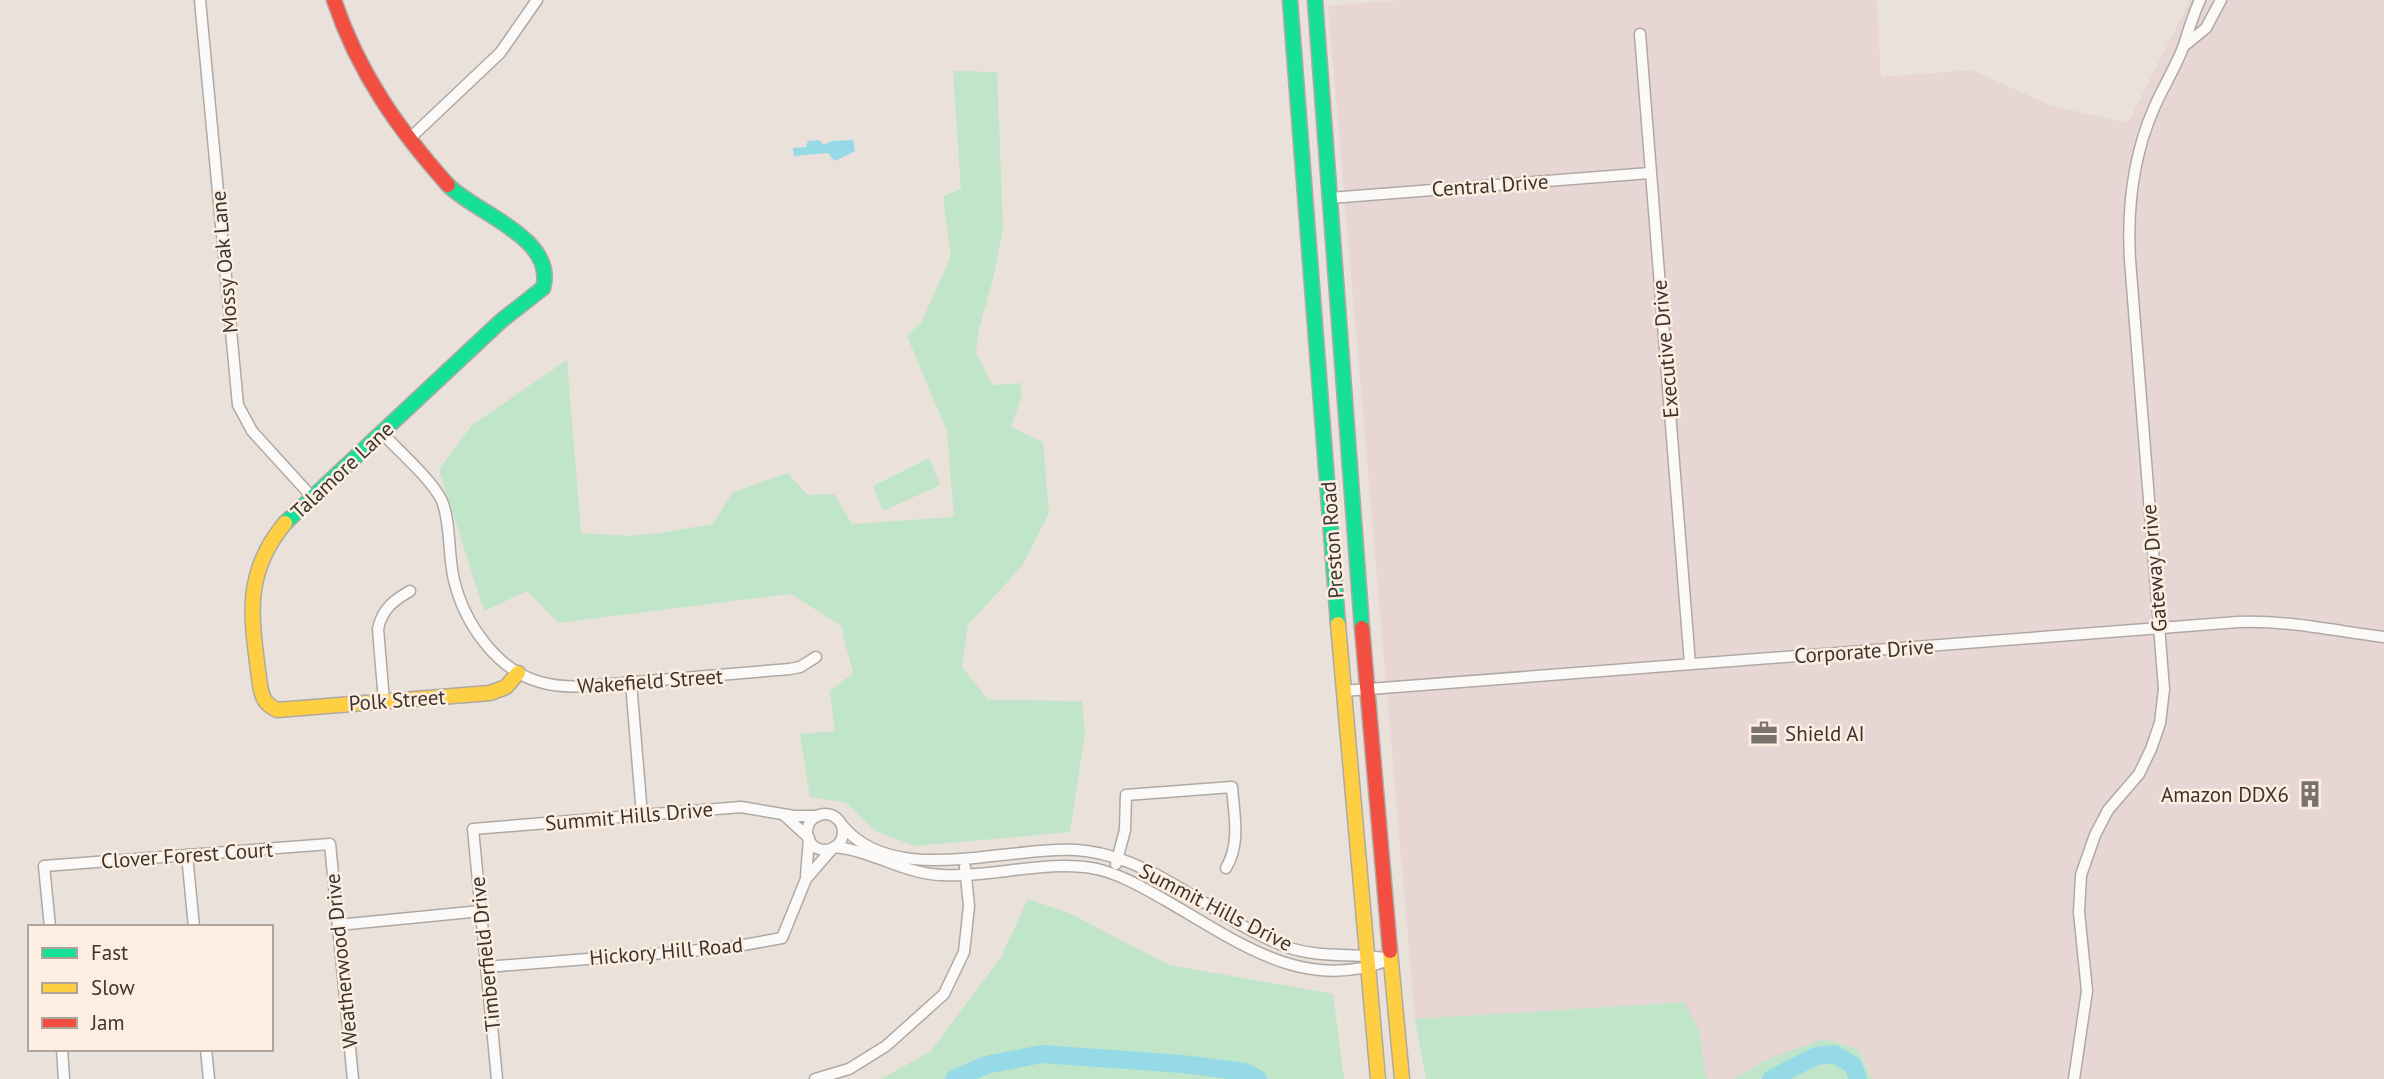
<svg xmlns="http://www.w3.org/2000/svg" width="2384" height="1079" font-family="'PT Sans',sans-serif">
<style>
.industrial{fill:#e7d6d4}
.green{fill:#c0e5c9}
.water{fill:#96dae8}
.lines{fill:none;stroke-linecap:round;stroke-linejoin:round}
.river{stroke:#96dae8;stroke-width:18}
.street-casing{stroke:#afa9a4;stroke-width:13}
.fast-casing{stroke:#afa9a4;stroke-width:17}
.slow-casing{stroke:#afa9a4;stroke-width:17}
.jam-casing{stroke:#afa9a4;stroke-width:17}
.street{stroke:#fcfaf9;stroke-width:10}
.fast{stroke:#16e098;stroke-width:14}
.slow{stroke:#ffcf43;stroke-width:14}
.jam{stroke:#f24e42;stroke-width:14}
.labels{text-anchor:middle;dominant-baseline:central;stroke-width:5;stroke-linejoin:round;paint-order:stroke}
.street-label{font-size:21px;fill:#3b3530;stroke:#fdeee1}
.poi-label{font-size:21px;fill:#3b3530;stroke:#fdeee1;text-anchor:start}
</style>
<rect width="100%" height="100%" fill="#e9e1da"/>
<path class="industrial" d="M1400 0H1877L1881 77 1972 70 2052 106 2128 123 2190 0H2384V1079H1872L1858 1049 1767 1059 1734 1079H1709L1706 1077 1699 1031 1684 1002 1415 1019 1328 6Z"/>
<g class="green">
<path d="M953 71 997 72 1003 230 994 275 978 333 976 352 992 385 1020 383 1022 395 1011 427 1043 442 1049 513 1022 566 968 625 962 667 988 700 1082 701 1085 733 1070 832 915 846 876 831 846 803 810 797 800 734 835 731 830 691 853 673 841 626 791 594 558 623 527 591 484 611 439 469 472 425 567 360 581 533 629 536 660 533 713 524 732 493 787 473 808 495 834 494 852 524 954 517 947 431 907 336 922 321 951 256 943 197 961 189Z"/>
<path d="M929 458 940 485 883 511 873 486Z"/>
<path d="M1028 899 1069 913 1169 965 1333 994 1344 1079H881L931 1051 1001 957Z"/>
<path d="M1685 1002 1699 1031 1706 1077 1709 1079H1426L1415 1019Z"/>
<path d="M1824 1039 1858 1049 1872 1079H1734L1767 1059Z"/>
</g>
<path class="water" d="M819 140 824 145 832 141 853 140 855 151 835 161 828 153 794 156 793 148 806 147 808 141Z"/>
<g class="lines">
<g class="river">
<path d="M954 1079 986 1065 1042 1054 1182 1064 1245 1072 1258 1079"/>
<path d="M1771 1079 1816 1056 1834 1054 1853 1065 1858 1079"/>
</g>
<defs>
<g id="street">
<path d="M200 0 238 405 252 431 312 497"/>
<path d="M1640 34 1690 664"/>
<path d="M2184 46 2206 28 2221 0"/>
<path d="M408 140 500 53 537 0"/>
<path d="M1330 198 1650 173"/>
<path d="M382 433C398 450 433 481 442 501 451 523 448 556 454 580 464 622 496 670 540 682 556 687 571 687 587 686L790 669 800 667 816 657"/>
<path d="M631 683 642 815"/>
<path d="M1343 691 2238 622C2288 620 2335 631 2384 637"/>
<path d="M384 701 378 629C382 609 394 600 410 591"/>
<circle cx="825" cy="832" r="18"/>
<path d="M784 815 809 838"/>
<path d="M842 825C895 891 1014 842 1086 851 1159 860 1219 922 1287 947 1321 959 1356 952 1391 959"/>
<path d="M834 847C872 850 904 874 942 875 993 878 1046 859 1097 869 1122 875 1142 887 1165 900 1237 941 1305 995 1391 959"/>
<path d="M187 855 194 927"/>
<path d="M1116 864 1125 830 1126 795 1232 787C1234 815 1241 843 1226 868"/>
<path d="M806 876 809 839"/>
<path d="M338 925 481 911"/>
<path d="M50 927 44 866 330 844 353 1079"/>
<path d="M486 967 727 948 782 938 806 879 832 849"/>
<path d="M62 1049 64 1079"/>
<path d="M206 1049 209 1079"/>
<path d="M497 1079 473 829 741 807 794 816H818"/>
<path d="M815 1079 849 1069 886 1046 944 994 964 952 969 906 965 867"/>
<path d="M2074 1079 2087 991 2079 912 2081 875 2095 835 2108 810 2139 774 2151 749 2160 723 2164 689 2130 260C2127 208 2133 156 2154 108 2163 87 2176 67 2184 45 2189 29 2193 15 2200 0"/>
</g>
<g id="fast">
<path d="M1290 0 1338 624"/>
<path d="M1315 0 1362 628"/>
<path d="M285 523 501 321 543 288C557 238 475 213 448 185"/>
</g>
<g id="slow">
<path d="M285 523C241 576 252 622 260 685 262 698 265 704 277 710L490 693 506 687 518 673"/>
<path d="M1338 624 1378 1079"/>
<path d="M1390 951 1402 1079"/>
</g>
<g id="jam">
<path d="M334 0C358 72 398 129 448 185"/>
<path d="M1362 628 1390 951"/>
</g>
</defs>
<use href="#street" class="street-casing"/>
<use href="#fast" class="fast-casing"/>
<use href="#slow" class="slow-casing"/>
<use href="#jam" class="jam-casing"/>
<use href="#street" class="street"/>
<use href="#fast" class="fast"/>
<use href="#slow" class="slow"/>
<use href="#jam" class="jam"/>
</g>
<defs>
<symbol id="office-bare" viewBox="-9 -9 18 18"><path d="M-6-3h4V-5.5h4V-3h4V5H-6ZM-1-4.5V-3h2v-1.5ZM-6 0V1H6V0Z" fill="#78716c" stroke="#fdeee1" stroke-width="2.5" paint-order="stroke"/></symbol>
<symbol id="building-bare" viewBox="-9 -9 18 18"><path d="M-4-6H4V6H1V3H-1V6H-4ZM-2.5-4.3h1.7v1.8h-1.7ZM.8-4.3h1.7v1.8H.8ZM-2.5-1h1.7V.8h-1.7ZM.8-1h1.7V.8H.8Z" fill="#78716c" stroke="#fdeee1" stroke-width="2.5" paint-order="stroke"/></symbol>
</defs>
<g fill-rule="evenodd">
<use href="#office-bare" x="1745" y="714" width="38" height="38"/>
<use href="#building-bare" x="2291" y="775" width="38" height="38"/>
</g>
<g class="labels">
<g class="street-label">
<text transform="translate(1490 185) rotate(-4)">Central Drive</text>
<text transform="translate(224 262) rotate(-95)">Mossy Oak Lane</text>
<text transform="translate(1665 349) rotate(-95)">Executive Drive</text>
<text transform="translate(342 470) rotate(-43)">Talamore Lane</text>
<text transform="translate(1332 540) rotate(-94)">Preston Road</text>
<text transform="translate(2154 568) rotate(-95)">Gateway Drive</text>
<text transform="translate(1864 651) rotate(-4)">Corporate Drive</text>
<text transform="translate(650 681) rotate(-4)">Wakefield Street</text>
<text transform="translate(397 700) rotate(-4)">Polk Street</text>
<text transform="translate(629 816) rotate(-5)">Summit Hills Drive</text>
<text transform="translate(187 855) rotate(-4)">Clover Forest Court</text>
<text transform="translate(1216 907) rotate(27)">Summit Hills Drive</text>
<text transform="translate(666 951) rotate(-5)">Hickory Hill Road</text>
<text transform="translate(485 954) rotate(-96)">Timberfield Drive</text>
<text transform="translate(341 961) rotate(-96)">Weatherwood Drive</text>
</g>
<g class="poi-label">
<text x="1785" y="733">Shield AI</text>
<text x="2289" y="794" text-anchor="end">Amazon DDX6</text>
</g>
</g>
<rect x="28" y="925" width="245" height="126" fill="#fdeee1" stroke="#afa49a" stroke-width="2"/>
<rect x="42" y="948" width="35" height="10" fill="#16e098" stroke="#afa49a" stroke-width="2"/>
<text x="91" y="960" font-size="21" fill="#3b3530">Fast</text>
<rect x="42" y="983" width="35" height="10" fill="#ffcf43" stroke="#afa49a" stroke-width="2"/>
<text x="91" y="995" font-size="21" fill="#3b3530">Slow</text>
<rect x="42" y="1018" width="35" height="10" fill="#f24e42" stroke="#afa49a" stroke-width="2"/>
<text x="91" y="1030" font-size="21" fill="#3b3530">Jam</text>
</svg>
